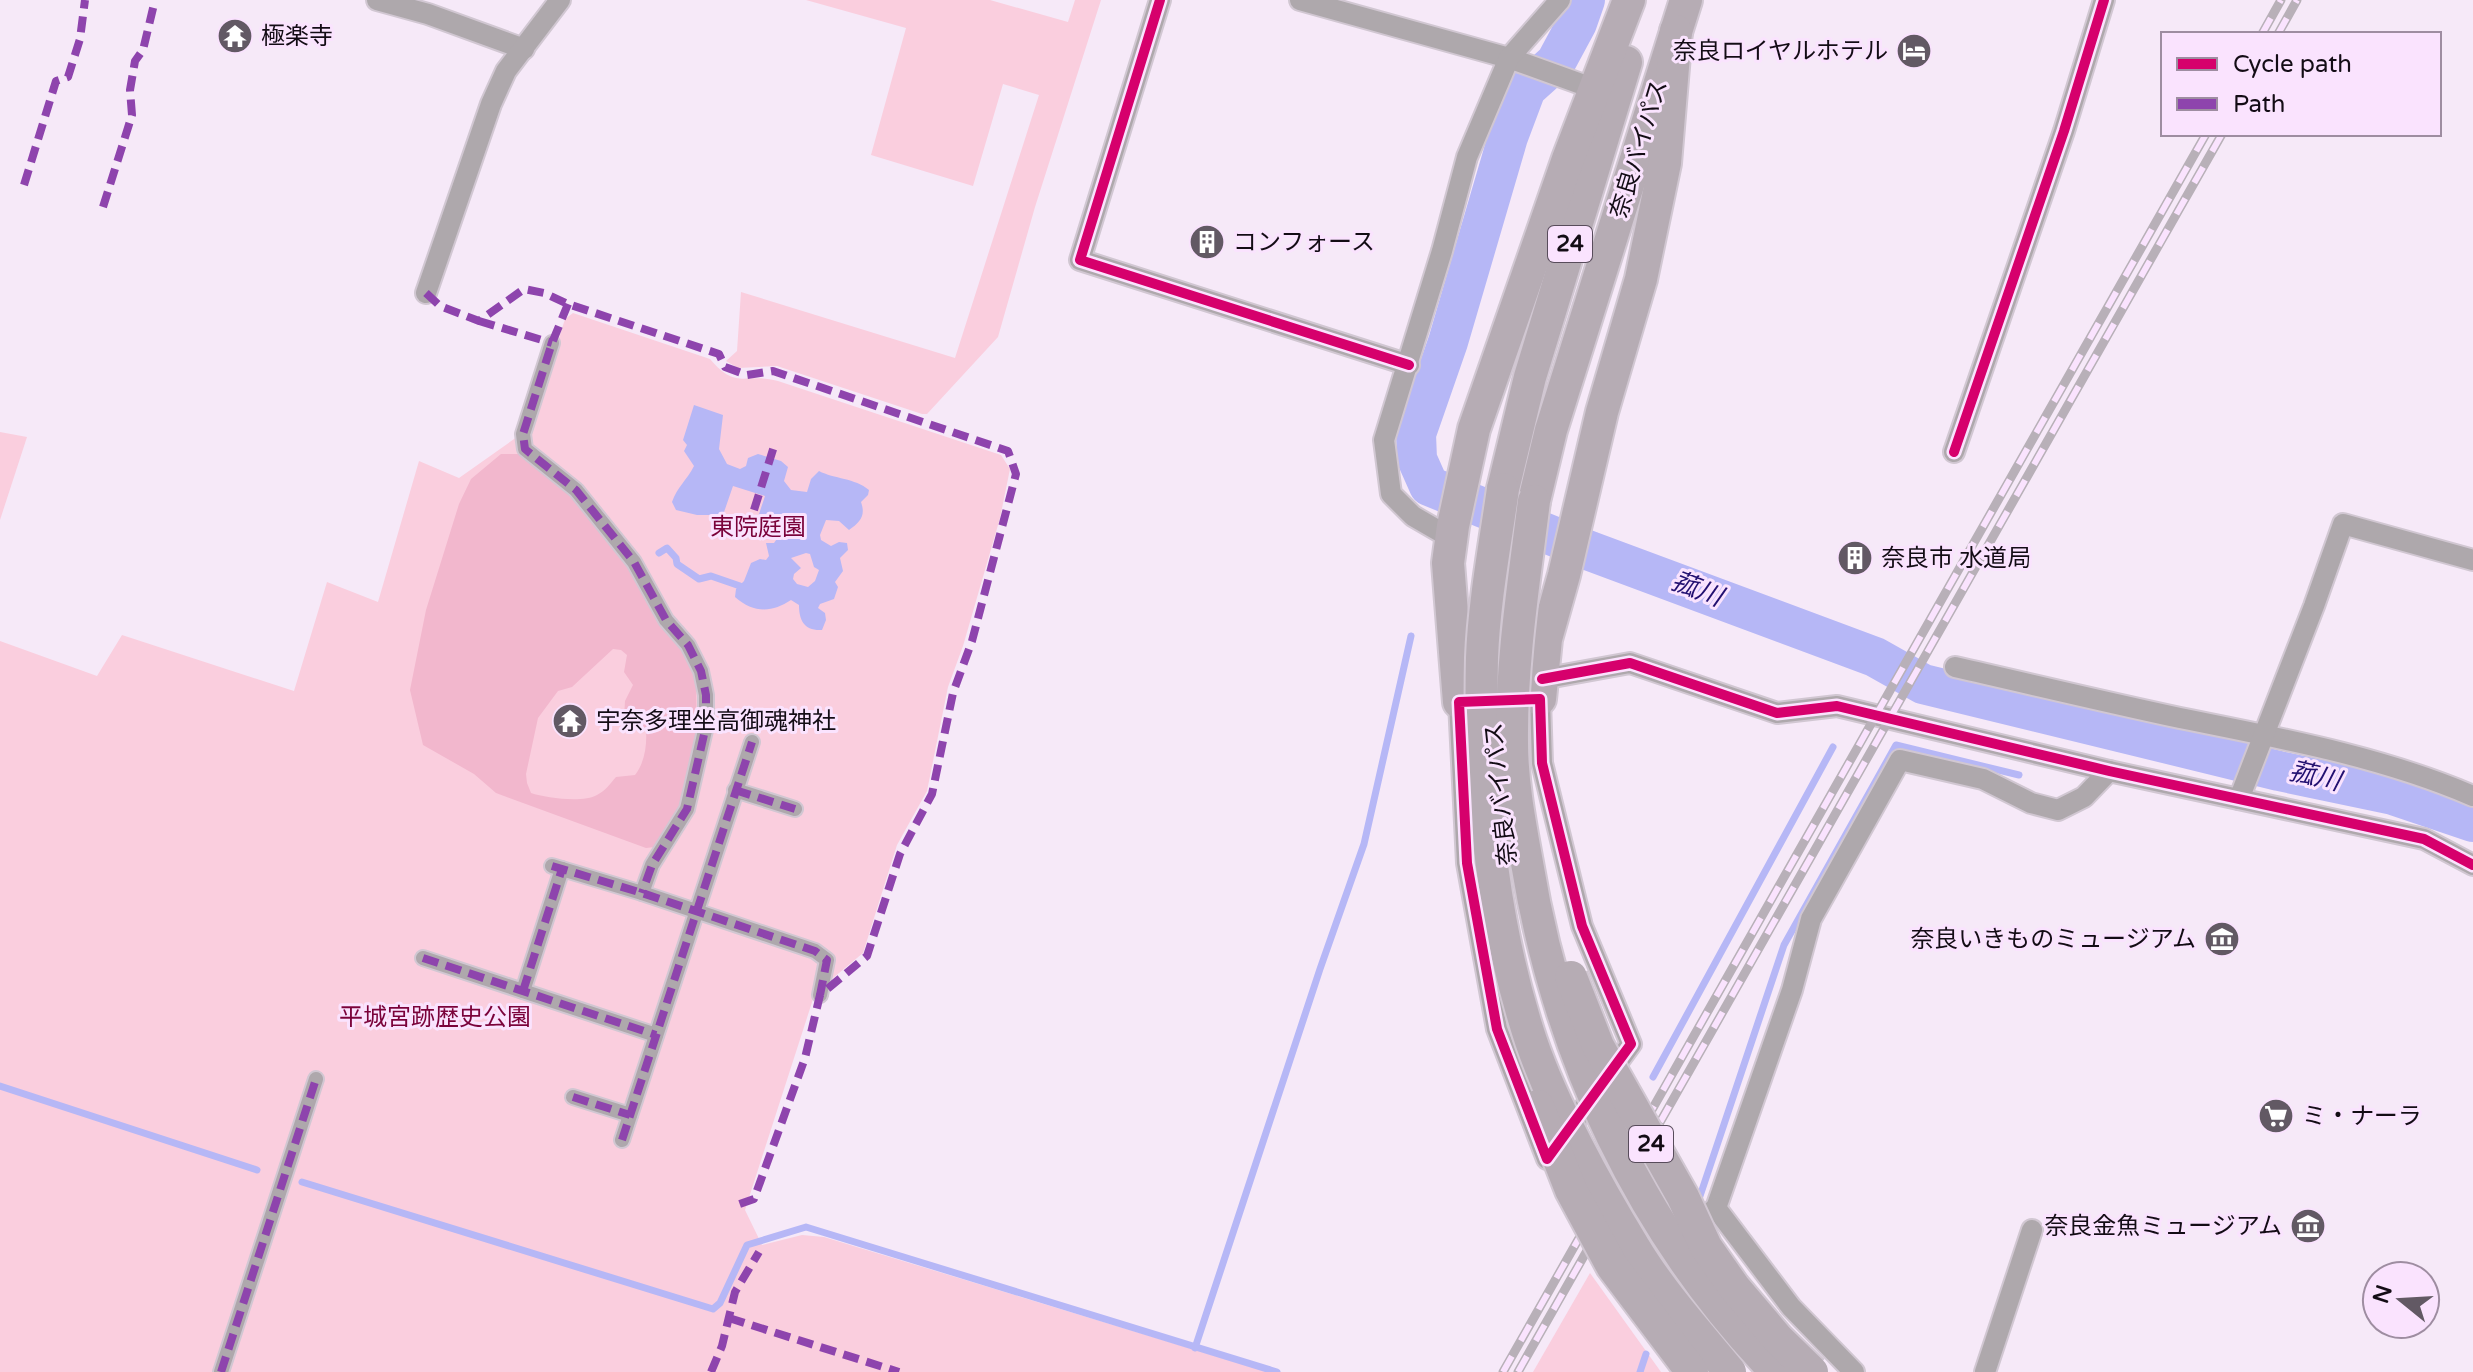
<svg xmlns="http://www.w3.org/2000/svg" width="2473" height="1372" font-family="'Varela Round','Noto Sans JP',sans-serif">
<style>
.green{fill:#facede}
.forest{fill:#f2b7cd;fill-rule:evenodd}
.water{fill:#b6b7f6;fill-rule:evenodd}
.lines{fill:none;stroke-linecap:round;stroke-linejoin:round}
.stream{stroke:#b6b7f6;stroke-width:7}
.river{stroke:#b6b7f6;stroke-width:40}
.pedestrian-casing{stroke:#d1c7d2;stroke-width:18}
.minor-casing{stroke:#d1c7d2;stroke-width:24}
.trunk-casing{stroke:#d1c7d2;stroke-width:36}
.pedestrian{stroke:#aea8ac;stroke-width:14}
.minor{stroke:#aea8ac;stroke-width:20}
.trunk{stroke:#b6acb4;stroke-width:32}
.rail-casing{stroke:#b8b0b8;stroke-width:9}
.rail{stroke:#fae3fe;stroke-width:6;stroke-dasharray:18;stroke-linecap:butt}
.trunk-bridge-casing{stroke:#d1c7d2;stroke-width:36;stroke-linecap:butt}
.trunk-bridge{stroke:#b6acb4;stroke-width:32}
.quiet{stroke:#8e44ad;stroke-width:8;stroke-dasharray:16 8;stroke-linecap:butt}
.cycleway-casing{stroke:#fae3fe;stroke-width:15}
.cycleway{stroke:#d6006c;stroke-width:10}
.labels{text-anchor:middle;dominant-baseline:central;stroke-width:6;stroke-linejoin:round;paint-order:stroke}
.shield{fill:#fae3fe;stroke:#584c5b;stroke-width:2}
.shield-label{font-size:22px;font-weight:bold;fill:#130c15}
.poi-label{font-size:24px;fill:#130c15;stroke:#fae3fe;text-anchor:start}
.street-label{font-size:24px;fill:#130c15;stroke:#fae3fe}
.park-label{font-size:24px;fill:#7a023a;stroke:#fae3fe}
.water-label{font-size:26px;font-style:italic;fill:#231171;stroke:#fae3fe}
</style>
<rect width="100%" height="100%" fill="#f6e9f8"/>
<g class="green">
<path d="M806 0H990L1068 22 1075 0H1101L1035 207 998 337 927 414H922L777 366 738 368 726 361 737 351 741 292 955 358 1039 95 1003 84 973 186 871 155 906 28Z"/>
<path d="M573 313 710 359C737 391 745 372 778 381L1001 455 1010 469 1000 518 963 646 948 687 927 791 897 845 863 953 815 993 745 1210 762 1245 802 1235 824 1237 1268 1372H0V641L97 676 122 635 294 691 327 582 378 602 419 461 459 478 531 427 565 319Z"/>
<path d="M0 432 27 437 0 520Z"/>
<path d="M1590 1273 1661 1372H1533Z"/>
</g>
<path class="forest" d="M501 454H523L574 496 620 551 660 622 689 661 696 678 697 745 678 817 655 847 646 848 496 793 474 774 423 745 410 690 426 610 459 504 471 479ZM613 649 621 650 627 655 624 672 633 685 625 701 624 718 646 730C647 745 645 762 635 775L616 777C610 784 605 791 597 795 583 803 546 798 531 793L527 783 526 774 538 718 558 691 572 687Z"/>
<path class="water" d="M694 405 723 415 719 449 727 464 740 469 746 466 748 458 758 454 781 461 788 467 784 481 791 490 807 492 811 479 819 471C834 479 855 478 869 490L868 495 861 502C866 516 860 522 849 530L839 521 826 520 820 535 821 540 831 546 839 542 847 543 848 550 840 558 843 571 835 582 838 587 834 599 820 604 818 608 825 613 826 620 822 630C804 631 799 620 799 605L791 600C773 612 754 614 735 597L736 589 744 581 751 563 760 559 766 560 769 556 766 543H774L781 533 780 525 774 526 776 531 767 537 761 535 756 523 765 496 733 486 723 515H697L676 510 672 502C677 487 687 480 694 466L684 451 687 445 683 440ZM806 553 810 554 814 567 819 570 815 581 808 587 797 584 793 579 794 574 801 568 791 558Z"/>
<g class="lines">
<g class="stream">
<path d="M659 553 667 548 676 558 677 564 699 579 711 576 740 586"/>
<path d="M1653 1077 1833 747"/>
<path d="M0 1086 257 1170"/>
<path d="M302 1182 713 1309 720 1303 747 1245 806 1227 1277 1372"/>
<path d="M1697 1205 1784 945 1896 745 2019 775"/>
<path d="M1195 1348 1320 969 1364 844 1411 636"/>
<path d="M1640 1372 1646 1354"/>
</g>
<path class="river" d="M1585 0 1577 23 1556 62 1526 89 1508 137 1448 342 1416 434 1417 459 1429 486 1590 551 1875 657 1923 684 2279 771 2393 795 2473 822"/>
<defs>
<g id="pedestrian">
<path d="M552 343 523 434 525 449 576 490 634 562 666 620 688 645 701 671 706 695V726L687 809 652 865 642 893"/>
<path d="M735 790 795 809"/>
<path d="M552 866 642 893 815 951 827 960 820 995"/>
<path d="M423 958 656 1035"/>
<path d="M523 991 562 869"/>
<path d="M573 1097 630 1115"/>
<path d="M622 1140 752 742"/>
<path d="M221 1372 316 1079"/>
</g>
<g id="minor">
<path d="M377 0 428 14 524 49"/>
<path d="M1160 0 1080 260 1409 365"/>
<path d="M1300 0 1509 58 1595 89"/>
<path d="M426 293 491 104 506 71 560 0"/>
<path d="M1954 452 2064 131 2104 0"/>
<path d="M1451 538 1413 516 1391 494 1384 440 1442 251 1467 157 1509 58 1560 0"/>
<path d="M1955 667C2030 684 2105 702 2180 718 2279 738 2380 756 2473 796"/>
<path d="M1542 679 1630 663 1777 713 1837 706 2109 771 2424 839 2473 865"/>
<path d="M1540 699 1542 763 1582 926 1631 1044 1547 1159 1497 1029 1467 863 1459 702Z"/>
<path d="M2239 799 2314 606 2343 524 2473 560"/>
<path d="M1716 1208 1792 990 1811 919 1900 760 1983 779 2031 803 2058 810 2084 797 2109 771"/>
<path d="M1708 1214 1716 1208 1791 1307 1854 1372"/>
<path d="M1985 1372 2032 1230"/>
</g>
<g id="trunk">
<path d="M1503 489 1530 377 1626 62"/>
<path d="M1534 501 1551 430 1686 0"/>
<path d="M1540 699 1546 639 1564 575 1602 412 1641 279 1665 163 1676 31"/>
<path d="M1459 702 1448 563 1453 526 1474 429 1568 159 1629 0"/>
</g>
</defs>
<use href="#pedestrian" class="pedestrian-casing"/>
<use href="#minor" class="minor-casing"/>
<use href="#trunk" class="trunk-casing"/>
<use href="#pedestrian" class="pedestrian"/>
<use href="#minor" class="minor"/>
<use href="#trunk" class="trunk"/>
<defs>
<g id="rail">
<path d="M2262 34 2281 0"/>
<path d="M2278 34 2297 0"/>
<path d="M1503 1372 2206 134"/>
<path d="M1518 1372 2222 134"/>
</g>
</defs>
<use href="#rail" class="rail-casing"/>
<use href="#rail" class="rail"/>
<defs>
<g id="trunk-bridge">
<path d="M1503 489C1495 545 1484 602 1482 658 1479 787 1490 917 1531 1041 1553 1106 1598 1188 1634 1247 1661 1292 1697 1332 1730 1372"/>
<path d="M1534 501C1524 582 1511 662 1512 743 1512 783 1520 824 1527 863 1558 1054 1641 1232 1776 1372"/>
<path d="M1571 977 1598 1046 1683 1197 1706 1247 1734 1287 1778 1339 1812 1372"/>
<path d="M1538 1106 1571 1190 1612 1266 1692 1372"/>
</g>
</defs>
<use href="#trunk-bridge" class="trunk-bridge-casing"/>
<use href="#trunk-bridge" class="trunk-bridge"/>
<g class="quiet">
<path d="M24 185 56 81 68 77 80 39 85 0"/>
<path d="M103 207 132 115 130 90 135 61 143 50 155 0"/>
<path d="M426 293 440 306 479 321 524 289 544 293 568 304 719 354 725 367 747 375 773 371 1008 451 1016 474 972 641 953 693 932 794 900 854 867 956 820 995 805 1058 754 1199 734 1206"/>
<path d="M568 304 552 343 523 434 525 449 576 490 634 562 666 620 688 645 701 671 706 695V726L687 809 652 865 642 893"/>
<path d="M479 321 552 343"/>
<path d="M754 510 775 443"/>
<path d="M735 790 795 809"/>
<path d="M552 866 642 893 815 951 827 960 820 995"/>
<path d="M423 958 656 1035"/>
<path d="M523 991 562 869"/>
<path d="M573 1097 630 1115"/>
<path d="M622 1140 752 742"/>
<path d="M729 1318 899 1372"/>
<path d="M221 1372 316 1079"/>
<path d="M711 1372 722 1346 735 1292 759 1252"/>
</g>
<defs>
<g id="cycleway">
<path d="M1160 0 1080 260 1409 365"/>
<path d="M1954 452 2064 131 2104 0"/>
<path d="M1542 679 1630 663 1777 713 1837 706 2109 771 2424 839 2473 865"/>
<path d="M1540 699 1542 763 1582 926 1631 1044 1547 1159 1497 1029 1467 863 1459 702Z"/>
</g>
</defs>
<use href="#cycleway" class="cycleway-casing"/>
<use href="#cycleway" class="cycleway"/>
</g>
<defs>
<symbol id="temple-disc" viewBox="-11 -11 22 22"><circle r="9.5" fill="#625964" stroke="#fae3fe"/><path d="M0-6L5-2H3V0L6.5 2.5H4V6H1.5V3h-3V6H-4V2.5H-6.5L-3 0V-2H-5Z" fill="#fff"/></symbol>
<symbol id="hotel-disc" viewBox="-11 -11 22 22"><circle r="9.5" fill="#625964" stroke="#fae3fe"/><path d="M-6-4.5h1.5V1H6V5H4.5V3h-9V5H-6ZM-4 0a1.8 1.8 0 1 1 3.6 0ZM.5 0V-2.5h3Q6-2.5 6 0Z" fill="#fff"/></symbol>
<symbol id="building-disc" viewBox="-11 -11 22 22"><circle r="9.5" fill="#625964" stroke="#fae3fe"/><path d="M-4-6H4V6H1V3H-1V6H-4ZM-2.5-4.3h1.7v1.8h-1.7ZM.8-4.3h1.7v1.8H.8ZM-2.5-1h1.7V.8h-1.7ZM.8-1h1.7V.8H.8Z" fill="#fff"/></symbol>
<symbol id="museum-disc" viewBox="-11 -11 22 22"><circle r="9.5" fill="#625964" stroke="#fae3fe"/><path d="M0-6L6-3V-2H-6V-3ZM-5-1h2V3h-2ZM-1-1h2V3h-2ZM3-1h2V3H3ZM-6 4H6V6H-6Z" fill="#fff"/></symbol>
<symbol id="supermarket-disc" viewBox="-11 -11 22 22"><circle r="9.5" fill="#625964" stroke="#fae3fe"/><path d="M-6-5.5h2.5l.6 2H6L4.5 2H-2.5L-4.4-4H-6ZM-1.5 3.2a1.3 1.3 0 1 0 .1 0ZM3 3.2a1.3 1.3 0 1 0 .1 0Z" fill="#fff"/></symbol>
</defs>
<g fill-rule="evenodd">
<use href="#temple-disc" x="215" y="16" width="40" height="40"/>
<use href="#hotel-disc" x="1894" y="31" width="40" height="40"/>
<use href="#building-disc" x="1187" y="222" width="40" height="40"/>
<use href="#building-disc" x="1835" y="538" width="40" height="40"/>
<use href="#temple-disc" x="550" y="701" width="40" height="40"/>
<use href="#museum-disc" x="2202" y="919" width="40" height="40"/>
<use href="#supermarket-disc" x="2256" y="1096" width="40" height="40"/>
<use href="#museum-disc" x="2288" y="1206" width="40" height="40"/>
</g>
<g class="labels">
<g class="shield">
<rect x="1548" y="226" width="44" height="36" rx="6"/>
<rect x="1629" y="1126" width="44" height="36" rx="6"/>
</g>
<g class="shield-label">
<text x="1570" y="244">24</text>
<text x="1651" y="1144">24</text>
</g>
<g class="poi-label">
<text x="261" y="36">極楽寺</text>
<text x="1888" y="51" text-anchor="end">奈良ロイヤルホテル</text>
<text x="1233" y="242">コンフォース</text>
<text x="1881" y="558">奈良市 水道局</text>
<text x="596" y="721">宇奈多理坐高御魂神社</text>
<text x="2196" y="939" text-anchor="end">奈良いきものミュージアム</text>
<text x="2302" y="1116">ミ・ナーラ</text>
<text x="2282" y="1226" text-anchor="end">奈良金魚ミュージアム</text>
</g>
<g class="street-label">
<text transform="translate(1639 149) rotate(-73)">奈良バイパス</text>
<text transform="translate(1501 794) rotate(-96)">奈良バイパス</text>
</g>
<g class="park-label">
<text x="758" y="527">東院庭園</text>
<text x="435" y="1017">平城宮跡歴史公園</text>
</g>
<g class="water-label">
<text transform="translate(1697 589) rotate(21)">菰川</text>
<text transform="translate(2315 776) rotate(13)">菰川</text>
</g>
</g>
<rect x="2161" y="32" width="280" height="104" fill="#fae3fe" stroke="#9e8da1" stroke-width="2"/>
<rect x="2177" y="58" width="40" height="12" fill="#d6006c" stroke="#9e8da1" stroke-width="2"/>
<text x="2233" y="72" font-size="24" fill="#130c15">Cycle path</text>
<rect x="2177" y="98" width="40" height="12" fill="#8e44ad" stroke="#9e8da1" stroke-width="2"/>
<text x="2233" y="112" font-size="24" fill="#130c15">Path</text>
<g transform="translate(2401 1300) rotate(288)"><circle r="38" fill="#fae3fe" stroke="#9e8da1" stroke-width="2"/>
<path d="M0-6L14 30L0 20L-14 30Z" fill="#625964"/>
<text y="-12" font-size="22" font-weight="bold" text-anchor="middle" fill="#130c15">N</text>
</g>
</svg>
